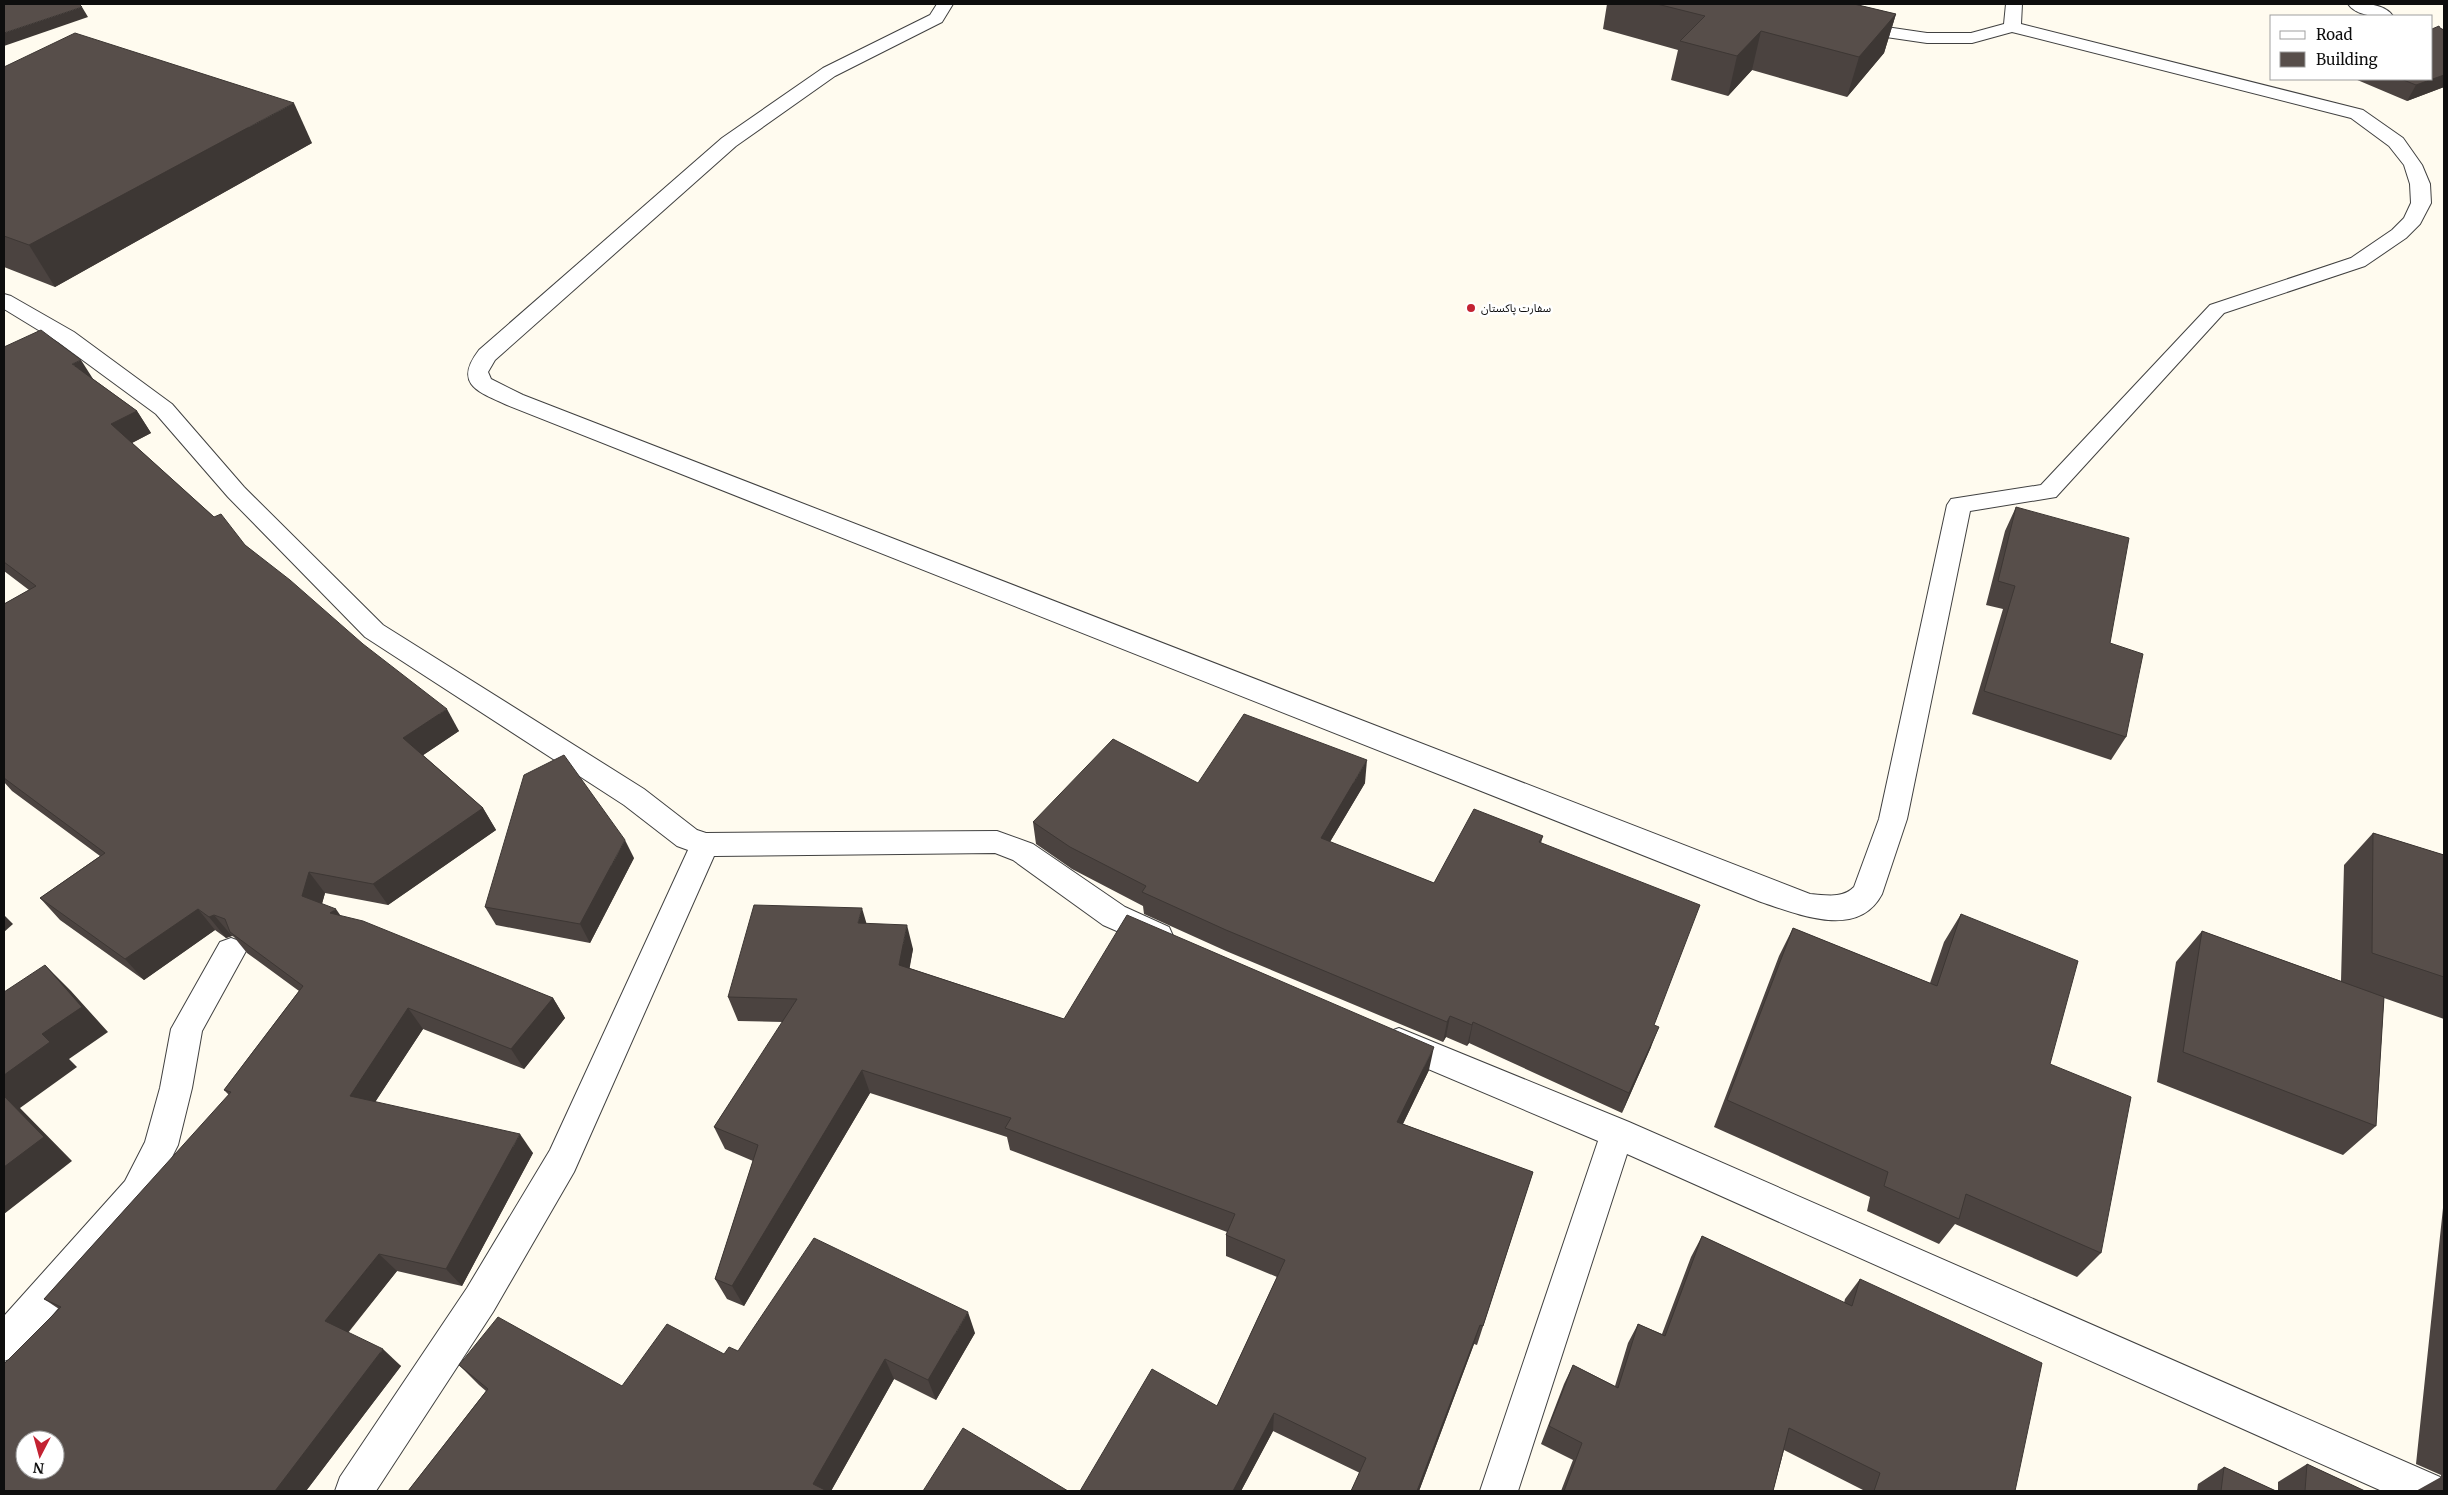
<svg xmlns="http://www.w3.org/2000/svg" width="2448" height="1495" font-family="Merriweather,'Noto Sans Arabic',serif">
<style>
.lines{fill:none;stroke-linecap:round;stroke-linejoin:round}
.minor-casing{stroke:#414141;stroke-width:2}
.minor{fill:#fff;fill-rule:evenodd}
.wall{fill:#4b4340}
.shaded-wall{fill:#3d3734}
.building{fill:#574e4a;stroke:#3d3734;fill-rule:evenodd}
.poi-dot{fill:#c32232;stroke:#fff;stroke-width:2}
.labels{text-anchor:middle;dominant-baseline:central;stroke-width:5;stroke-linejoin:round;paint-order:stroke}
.far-poi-label{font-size:11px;fill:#0e0e0e;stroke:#fff;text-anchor:start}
</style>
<rect width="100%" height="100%" fill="#fffbef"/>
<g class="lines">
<defs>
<g id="minor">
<path d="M937 4H953L942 22 835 76 736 146 495 360 488 372 491 379 523 395 1810 894C1826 895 1842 899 1854 887L1879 819 1947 505 1951 499 2041 485 2210 305 2351 258 2392 230 2404 218 2411 203 2410 184 2404 165 2389 146 2351 118 2012 32 1972 43H1927L1852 32 1846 31 1844 27 1846 23 1852 22 1927 33H1971L2004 24 2006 4H2022L2021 24 2363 110 2403 138 2422 165 2430 184 2431 203 2420 224 2406 238 2365 266 2224 313 2056 497 1970 511 1907 819 1882 894C1858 940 1797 914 1761 902L507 405C478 392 453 384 479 350L722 138 823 68 930 15Z"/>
<path d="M2348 4C2361 3 2384 3 2393 16 2380 17 2357 17 2348 4Z"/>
<path d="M4 294 11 296 74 332 172 404 244 487 383 625 644 789 697 830 706 833 997 831 1033 844 1125 907 1169 927 1173 936 1169 945 1158 949 1103 925 1013 860 995 853 714 856 574 1172 493 1312 376 1491H335L340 1477 467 1288 550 1150 688 850 677 846 624 805 365 637 228 497 156 414 58 342 4 309Z"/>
<path d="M231 938 242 942 246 951 202 1031 192 1088 178 1145 149 1203 17 1356 4 1361V1316L125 1181 145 1142 160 1088 171 1029 220 942Z"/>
<path d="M1399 1028 1629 1122 2440 1477 2444 1491H2382L1627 1154 1518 1491H1480L1598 1141 1388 1052 1383 1042 1388 1032Z"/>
</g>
</defs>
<use href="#minor" class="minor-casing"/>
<use href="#minor" class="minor"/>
</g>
<g class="wall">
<path d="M1607 4H1854L1896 14 1884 53 1847 97 1752 70 1728 96 1671 80 1678 50 1603 29Z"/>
<path d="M2440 28 2444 30V87L2407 101 2355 79H2432Z"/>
<path d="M4 67 312 143 55 287 4 267Z"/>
<path d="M4 347 93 379 137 411 151 433 132 443 245 545 459 731 423 755 483 808 496 830 388 905 325 893 322 904 340 916 553 998 565 1018 524 1069 423 1029 375 1102 533 1153 462 1286 397 1271 348 1333 401 1366 306 1491H4L59 1309 44 1299 229 1095 224 1090 299 991 247 953 234 937 232 936 226 938 215 930 144 980 60 920 40 898 100 856 12 791 4 782V604L29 590 4 571Z"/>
<path d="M2016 507 2110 643 2126 737 2111 760 1972 714 2003 609 1986 605 2005 531Z"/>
<path d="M1198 783H1365L1330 842 1434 883 1543 836 1541 843 1654 1025 1651 1047 1622 1113 1469 1043 1467 1046 1446 1037 1443 1042 1226 951 1144 914 1143 906 1072 869 1036 844 1033 822Z"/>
<path d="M2373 833 2444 855V1019L2384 998 2376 1126 2343 1155 2157 1082 2176 962 2202 931 2341 981 2344 865Z"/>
<path d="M634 858 590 943 496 925 485 907Z"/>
<path d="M1961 914 2050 1064 2101 1253 2077 1277 1955 1224 1939 1244 1867 1211 1870 1197 1714 1127 1779 956 1793 928 1930 983 1944 942Z"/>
<path d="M866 924 913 949 909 968 1064 1019 1429 1070 1403 1124 1533 1172 1477 1345 1474 1344 1419 1491H1351L1360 1473 1273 1431 1241 1491H1080L1217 1406 1277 1277 1226 1256V1235L1227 1232 1010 1150 1007 1137 870 1093 744 1306 727 1299 715 1279 753 1161 725 1149 714 1127 783 1022 738 1021 728 997Z"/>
<path d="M2444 1207V1491H2416L2441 1477V1475L2416 1464 2443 1208Z"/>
<path d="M1702 1236 1844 1303 1845 1299 1860 1279 2015 1491H1863V1490L1784 1450 1773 1491H1561L1573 1460 1541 1444 1564 1384 1573 1365 1615 1386 1628 1343 1638 1324 1662 1334 1691 1257Z"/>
<path d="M975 1333 936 1400 894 1379 831 1491H408L486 1391 479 1385 459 1365 622 1386 724 1354 738 1351Z"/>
<path d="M2307 1464 2365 1491H2278V1482Z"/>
<path d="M2224 1467 2276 1491H2197L2198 1484Z"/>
</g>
<g class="shaded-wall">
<path d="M82 7 88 17 4 46V33Z"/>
<path d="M1896 14 1884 53 1847 97 1859 57Z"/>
<path d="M1761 31 1752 70 1728 96 1737 56Z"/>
<path d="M2444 75V87L2407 101 2416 85Z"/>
<path d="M294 103 312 143 55 287 29 245Z"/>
<path d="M81 360 95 382 72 364Z"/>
<path d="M137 411 151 433 126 446 111 424Z"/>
<path d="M447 709 459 731 416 760 403 738Z"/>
<path d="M1367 760 1365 783 1319 860 1321 838Z"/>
<path d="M483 808 496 830 388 905 373 884Z"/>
<path d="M625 840 634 858 590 943 580 924Z"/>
<path d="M309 872 325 893 318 917 302 896Z"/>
<path d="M862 908 869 932 858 923Z"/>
<path d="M198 909 215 930 144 980 125 959Z"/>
<path d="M336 909 351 931 330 913Z"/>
<path d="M4 915 13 924 4 932Z"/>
<path d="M214 915 232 936 226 938 209 917Z"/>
<path d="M907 925 913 949 906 989 899 965Z"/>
<path d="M45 965 71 991 108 1032 69 1059 77 1067 20 1108 72 1161 4 1214V1075L42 1034Z"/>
<path d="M553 998 565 1018 524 1069 511 1049Z"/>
<path d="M408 1008 423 1029 366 1116 350 1096Z"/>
<path d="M1450 1016 1446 1037 1443 1042 1447 1022Z"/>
<path d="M1473 1022 1469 1043 1467 1046 1472 1025Z"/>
<path d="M1659 1027 1651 1047 1622 1113 1629 1093Z"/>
<path d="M1434 1047 1429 1070 1393 1144 1397 1122Z"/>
<path d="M862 1070 870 1093 744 1306 732 1286Z"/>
<path d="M520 1134 533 1153 462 1286 446 1269Z"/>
<path d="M379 1254 397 1271 343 1338 325 1321Z"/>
<path d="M968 1312 975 1333 936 1400 928 1380Z"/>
<path d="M1480 1325 1474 1344 1419 1491H1417Z"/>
<path d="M383 1349 401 1366 306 1491H275Z"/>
<path d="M885 1359 894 1379 831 1491H818L813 1484Z"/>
<path d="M1274 1413 1273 1431 1241 1491H1233Z"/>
</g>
<g class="building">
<path d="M4 4H79L82 7 4 33Z"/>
<path d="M1657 4H1854L1896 14 1859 57 1761 31 1737 56 1680 41 1705 16Z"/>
<path d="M2439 26 2440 28 2444 30V75L2416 85 2401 79H2432V29Z"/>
<path d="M75 33 294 103 29 245 4 236V67Z"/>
<path d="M41 330 81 360 72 364 137 411 111 424 214 517 221 514 245 545 290 580 363 644 447 709 403 738 483 808 373 884 309 872 302 896 336 909 330 913 363 921 553 998 511 1049 408 1008 350 1096 520 1134 446 1269 379 1254 325 1321 383 1349 275 1491H4V1364L61 1307 44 1299 231 1092 224 1090 303 986 230 932 225 919 214 915 209 917 198 909 125 959 40 898 105 853 4 778V604L36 586 4 562V347ZM25 1440H55V1470H25Z"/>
<path d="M2016 507 2129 538 2110 643 2143 654 2126 737 1984 691 2015 586 1998 581Z"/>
<path d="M1244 714 1367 760 1321 838 1434 883 1474 809 1543 836 1539 842 1700 905 1654 1025 1659 1027 1629 1093 1473 1022 1472 1025 1450 1016 1447 1022 1226 930 1142 892 1146 886 1070 847 1033 822 1113 739 1198 783Z"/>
<path d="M564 755 625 840 580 924 485 907 524 775Z"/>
<path d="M2373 833 2444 855V977L2372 953Z"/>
<path d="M754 905 862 908 858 923 907 925 899 965 1064 1019 1127 915 1434 1047 1397 1122 1533 1172 1483 1326 1480 1325 1417 1491H1351L1366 1458 1274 1413 1233 1491H1080L1152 1369 1217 1406 1285 1260 1226 1235 1235 1214 1005 1128 1011 1118 862 1070 732 1286 715 1279 758 1145 714 1127 797 999 728 997Z"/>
<path d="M1961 914 2078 961 2050 1064 2131 1097 2101 1253 1966 1194 1959 1219 1884 1186 1888 1172 1727 1100 1793 928 1937 986Z"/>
<path d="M2202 931 2384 997 2376 1126 2183 1052Z"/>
<path d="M45 965 82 1007 42 1034 50 1042 4 1075V992Z"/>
<path d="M4 1096 44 1137 4 1167Z"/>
<path d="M1702 1236 1852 1306 1860 1279 2042 1363 2015 1491H1874L1880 1473 1789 1428 1773 1491H1564L1582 1443 1549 1426 1573 1365 1618 1388 1638 1324 1665 1336Z"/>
<path d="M814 1238 968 1312 928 1380 885 1359 813 1484 827 1491H408L488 1389 459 1365 498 1317 622 1386 667 1324 724 1354 729 1347 738 1351Z"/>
<path d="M963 1428 1068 1491H923Z"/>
<path d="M2307 1464 2365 1491H2305Z"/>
<path d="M2224 1467 2276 1491H2221Z"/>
</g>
<circle class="poi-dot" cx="1471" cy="308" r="5"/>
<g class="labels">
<g class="far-poi-label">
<text x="1481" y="308">سفارت پاکستان</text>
</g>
</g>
<rect width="2448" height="1495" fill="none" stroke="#0e0e0e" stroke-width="10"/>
<rect x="2270" y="15" width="162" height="65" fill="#ffffff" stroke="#9f9f9f"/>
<rect x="2280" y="31" width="25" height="8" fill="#ffffff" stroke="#9f9f9f"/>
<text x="2316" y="40" font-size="15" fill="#0e0e0e">Road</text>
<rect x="2280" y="52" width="25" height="15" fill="#574e4a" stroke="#9f9f9f"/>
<text x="2316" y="65" font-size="15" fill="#0e0e0e">Building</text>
<g transform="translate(40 1455) rotate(186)"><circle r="24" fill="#ffffff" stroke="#9f9f9f"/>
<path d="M0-4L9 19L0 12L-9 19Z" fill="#c32232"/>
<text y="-8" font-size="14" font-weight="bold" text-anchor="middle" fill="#0e0e0e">N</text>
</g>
</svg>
